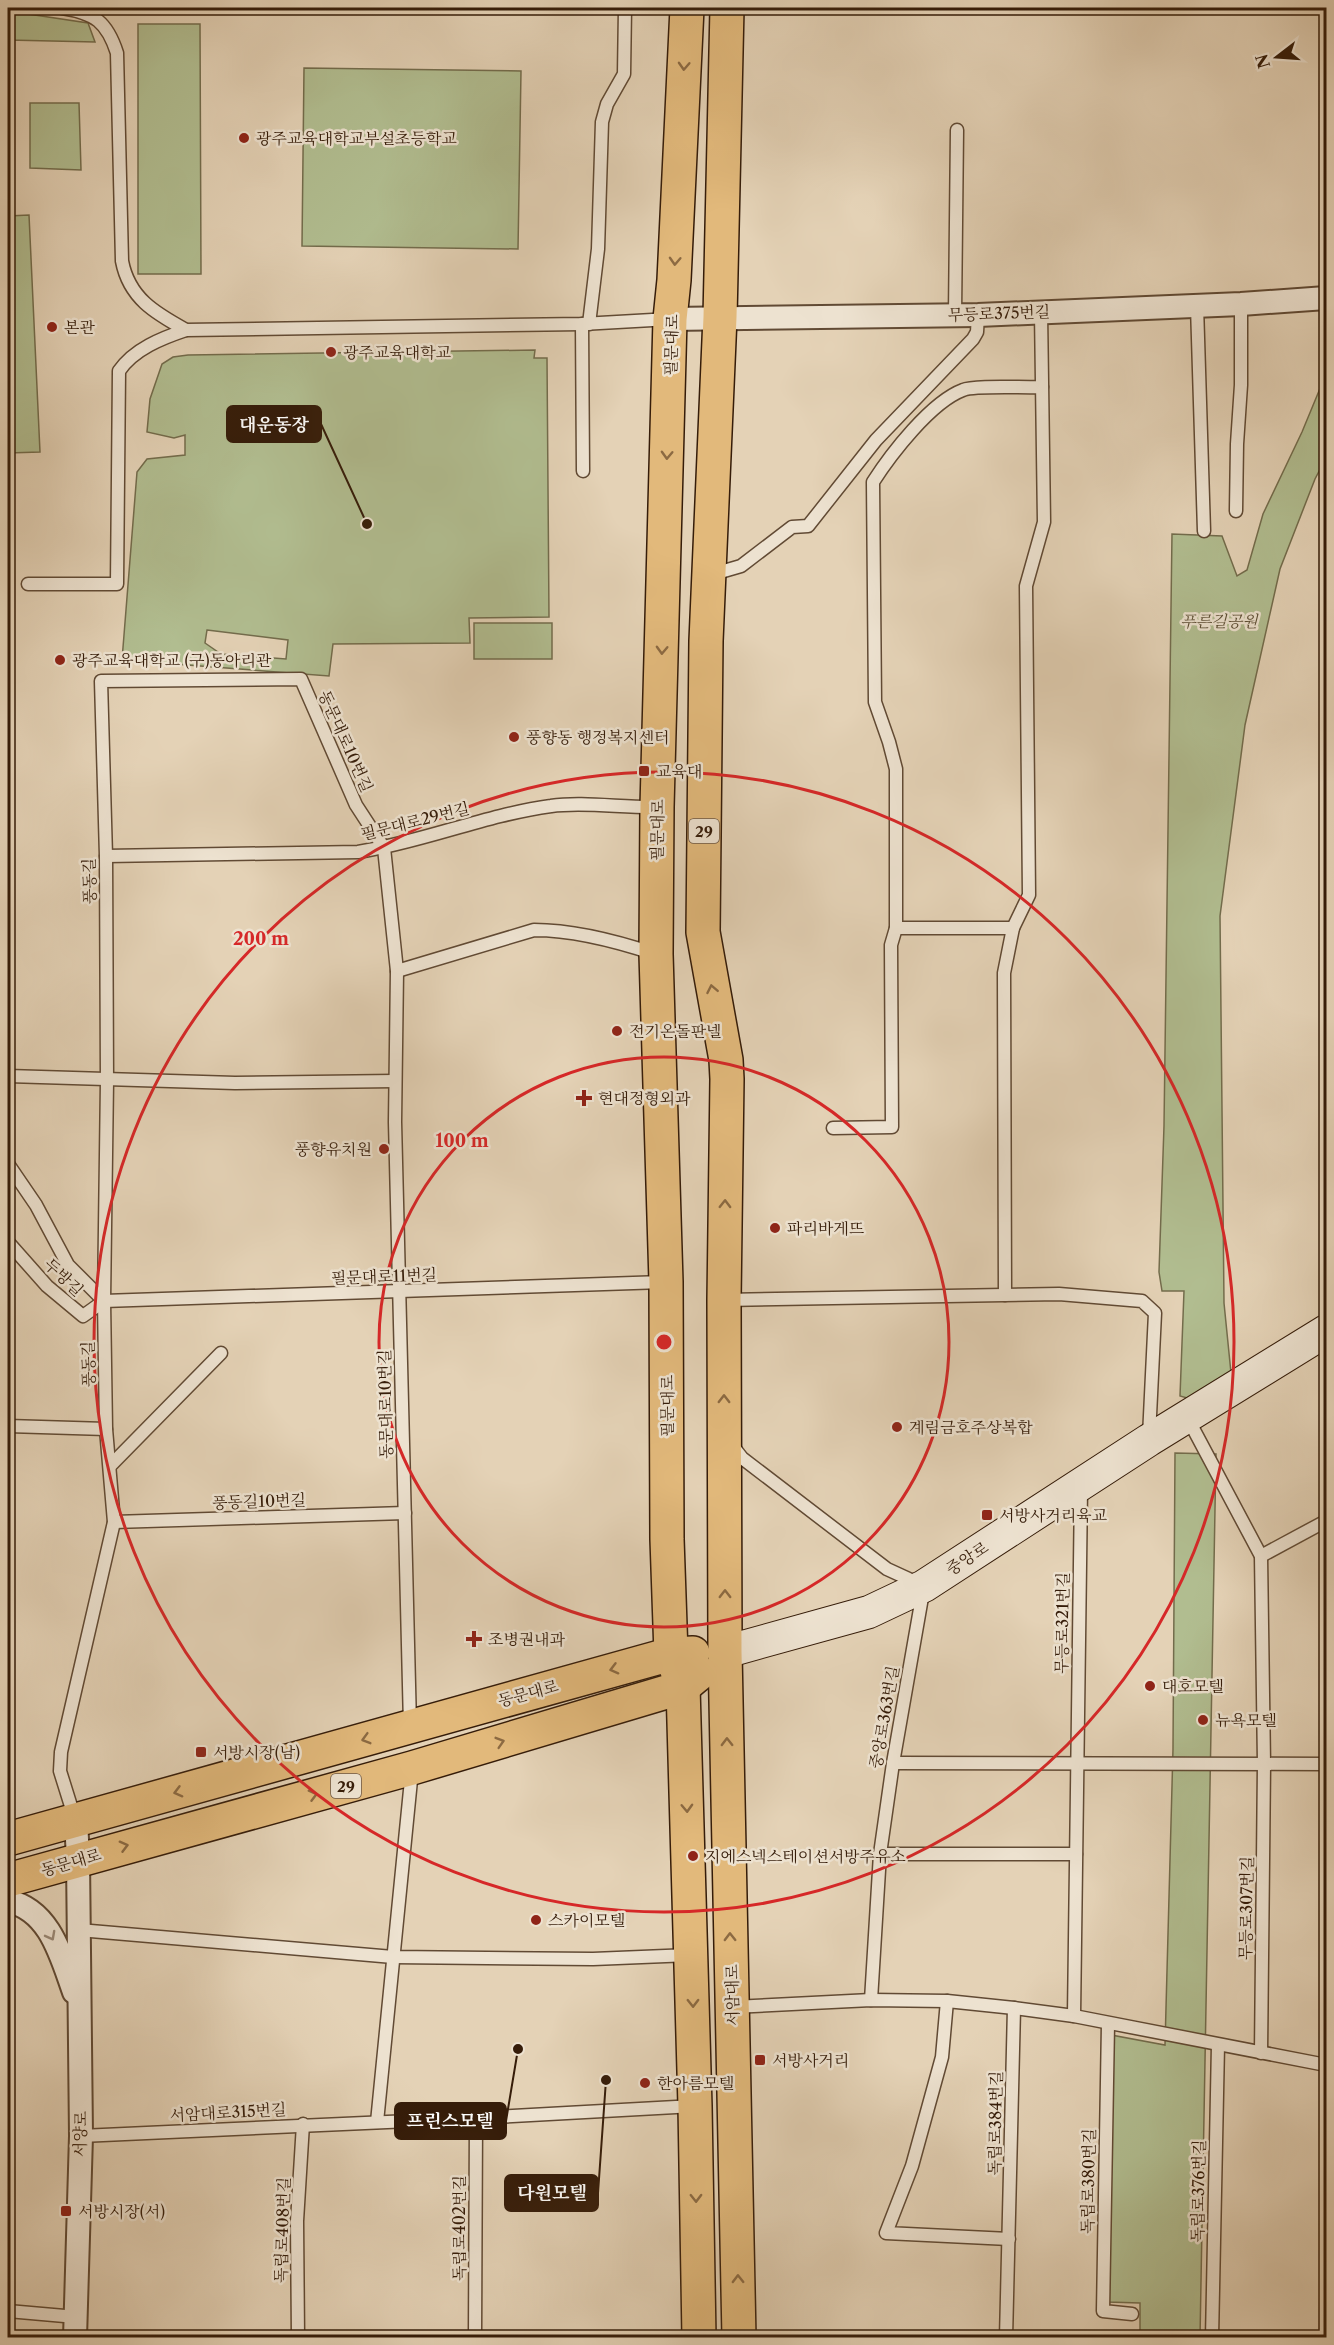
<svg xmlns="http://www.w3.org/2000/svg" width="1334" height="2345" font-family="'Libre Caslon Text','Noto Serif KR',serif">
<style>
.green{fill:#b1bd90;stroke:#736c4c;stroke-width:1.5;fill-rule:evenodd}
.lines{fill:none;stroke-linecap:round;stroke-linejoin:round}
.lane-casing{stroke:#614a34;stroke-width:15}
.street-casing{stroke:#614a34;stroke-width:26}
.secondary-casing{stroke:#351c09;stroke-width:34}
.primary-casing{stroke:#351c09;stroke-width:36}
.lane{stroke:#ede2d0;stroke-width:12}
.street{stroke:#ede2d0;stroke-width:22}
.secondary{stroke:#ede2d0;stroke-width:32}
.primary{stroke:#e2b97b;stroke-width:33}
.oneway{stroke:#8c6a42}
.oneway2{stroke:#9a8976}
.ring{fill:none;stroke:#d62828;stroke-width:3}
.poi-dot{fill:#8f2418;stroke:#ede2d0;stroke-width:2}
.labels{text-anchor:middle;dominant-baseline:central;stroke-width:5;stroke-linejoin:round;paint-order:stroke}
.shield{fill:#ede2d0;stroke:#6c5745;stroke-width:1.5}
.shield-label{font-size:15px;font-weight:bold;fill:#351c09}
.poi-label{font-size:16px;fill:#351c09;stroke:#ede2d0;text-anchor:start}
.street-label{font-size:16px;fill:#351c09;stroke:#ede2d0}
.park-label{font-size:16px;font-style:italic;fill:#5a4c32;stroke:#ede2d0}
.centre{fill:#d62828;stroke:#ede2d0;stroke-width:3}
.ring-label{font-size:18px;text-anchor:middle;font-weight:bold;fill:#d62828;stroke:#ede2d0;stroke-width:5;stroke-linejoin:round;paint-order:stroke}
.leader{fill:none;stroke:#351c09;stroke-width:2}
.callout-dot{fill:#351c09;stroke:#ede2d0;stroke-width:2}
.callout{fill:#351c09;stroke:#351c09;stroke-width:2}
.callout-label{font-size:18px;text-anchor:middle;font-weight:bold;fill:#fff}
</style>
<rect width="100%" height="100%" fill="#e4d2b6"/>
<filter id="stains"><feTurbulence type="fractalNoise" baseFrequency=".00333" numOctaves="4"/><feColorMatrix values="0 0 0 0 .2 0 0 0 0 .09 0 0 0 0 .02 0 0 0 .5 -.17"/></filter>
<radialGradient id="worn" r=".72"><stop offset=".6" stop-color="#630" stop-opacity="0"/><stop offset="1" stop-color="#630" stop-opacity=".3"/></radialGradient>
<g class="green">
<path d="M121 8H277L138 13Z"/>
<path d="M8 11 88 23 95 42 8 40Z"/>
<path d="M138 24H200L201 274H138Z"/>
<path d="M304 68 521 71 518 249 302 246Z"/>
<path d="M30 103H79L81 170 30 168Z"/>
<path d="M29 215 40 452 8 453V216Z"/>
<path d="M535 350 534 358H547L549 617 469 618 470 643 333 644 329 676 122 660 137 472 147 459 185 455V435L174 438 147 432 150 399 162 364 173 357 188 355ZM207 630 288 640 286 659 221 654 205 643Z"/>
<path d="M1326 374V458L1315 479 1280 569 1245 725 1220 916 1224 1303 1232 1383 1194 1400 1180 1396 1184 1291H1162L1159 1272 1164 1126 1172 534 1222 536 1237 576 1247 570 1263 514 1302 432Z"/>
<rect x="474" y="623" width="78" height="36"/>
<path d="M1175 1453 1216 1454 1200 2337H1140V2303L1107 2302 1111 2035 1165 2045 1173 1749Z"/>
</g>
<g class="lines">
<defs>
<g id="lane">
<path d="M62 8C95 13 107 22 117 53L122 261C129 298 155 313 186 330L582 324 670 319"/>
<path d="M1197 306 1204 531"/>
<path d="M955 315 957 130"/>
<path d="M582 324 583 471"/>
<path d="M589 324 598 249 602 122 607 104 624 74 625 8"/>
<path d="M1236 511 1237 444 1241 385V304"/>
<path d="M710 575 741 566 792 527 808 526 876 440 973 339 977 332 978 315"/>
<path d="M28 584H117L119 371C134 349 162 338 186 330"/>
<path d="M106 856 358 852C423 842 485 815 551 806 582 801 624 808 657 807"/>
<path d="M896 928V769L889 742 875 702 873 482C891 454 931 402 963 390 974 385 1026 388 1042 387"/>
<path d="M397 971 534 930C572 930 619 942 655 954"/>
<path d="M8 1076 235 1083 395 1081"/>
<path d="M833 1128 892 1127 891 945 896 928H1013L1029 895 1026 586 1044 522 1041 312"/>
<path d="M8 1164 36 1205 68 1265 104 1301"/>
<path d="M8 1242 47 1286 83 1316 104 1301"/>
<path d="M1005 1295 1004 973 1013 928"/>
<path d="M725 1300 1059 1294 1142 1301 1155 1313 1149 1436"/>
<path d="M104 1301 663 1282"/>
<path d="M1187 1417 1261 1556 1264 1764 1261 2053"/>
<path d="M8 1426 106 1429"/>
<path d="M732 1445 742 1458 887 1569 924 1586 893 1763 880 1854 871 2000"/>
<path d="M110 1466 221 1353"/>
<path d="M114 1522 405 1513"/>
<path d="M1261 1556 1326 1521"/>
<path d="M893 1763 1326 1764"/>
<path d="M75 1819 60 1771 61 1752 114 1522 106 1429 104 1301 107 1081 106 856 101 681 301 679 356 805 384 848 397 971 395 1122 410 1725"/>
<path d="M880 1854H1076"/>
<path d="M79 1930 393 1957 593 1959 690 1955"/>
<path d="M947 2001 942 2057 912 2166 886 2233 1009 2239"/>
<path d="M733 2007 871 2000 947 2001 1014 2008 1074 2016 1326 2065"/>
<path d="M1074 2016 1081 1489"/>
<path d="M1108 2024 1103 2311 1132 2314"/>
<path d="M377 2122 412 1770"/>
<path d="M81 2136 476 2118 694 2106"/>
<path d="M8 2311 76 2317"/>
<path d="M298 2338 297 2221 303 2124"/>
<path d="M475 2338 476 2118"/>
<path d="M1006 2338 1014 2008"/>
<path d="M1212 2338 1218 2045"/>
</g>
<g id="street">
<path d="M670 319 978 315 1241 304 1326 298"/>
<path d="M8 1901C50 1910 61 1956 74 1992"/>
<path d="M75 2338 81 2136 78 1859 76 1820"/>
</g>
<path id="secondary" d="M725 1652 869 1612 924 1586 1149 1440 1326 1331"/>
<g id="primary">
<path d="M687 8 674 280 670 319 657 807 656 954 666 1282 667 1539 671 1654 683 1687 695 2106 699 2338"/>
<path d="M727 8 720 317 706 641 703 932 726 1060 727 1079 724 1300 725 1652 739 2338"/>
<path d="M8 1839 671 1654 693 1653"/>
<path d="M8 1880 412 1768 683 1687 700 1673"/>
</g>
</defs>
<use href="#lane" class="lane-casing"/>
<use href="#street" class="street-casing"/>
<use href="#secondary" class="secondary-casing"/>
<use href="#primary" class="primary-casing"/>
<use href="#lane" class="lane"/>
<use href="#street" class="street"/>
<use href="#secondary" class="secondary"/>
<use href="#primary" class="primary"/>
</g>
<defs><path id="oneway-chevron" d="M-2-3.5L2.5 0L-2 3.5" fill="none" stroke-width="1.6" stroke-linecap="round" stroke-linejoin="round" transform="scale(1.5)"/></defs>
<g class="oneway">
<use href="#oneway-chevron" transform="translate(684 66) rotate(93)"/>
<use href="#oneway-chevron" transform="translate(675 261) rotate(93)"/>
<use href="#oneway-chevron" transform="translate(667 455) rotate(92)"/>
<use href="#oneway-chevron" transform="translate(662 650) rotate(92)"/>
<use href="#oneway-chevron" transform="translate(712 989) rotate(-101)"/>
<use href="#oneway-chevron" transform="translate(725 1204) rotate(-89)"/>
<use href="#oneway-chevron" transform="translate(724 1399) rotate(-90)"/>
<use href="#oneway-chevron" transform="translate(725 1594) rotate(-90)"/>
<use href="#oneway-chevron" transform="translate(614 1669) rotate(165)"/>
<use href="#oneway-chevron" transform="translate(366 1739) rotate(164)"/>
<use href="#oneway-chevron" transform="translate(500 1742) rotate(-17)"/>
<use href="#oneway-chevron" transform="translate(727 1742) rotate(-91)"/>
<use href="#oneway-chevron" transform="translate(178 1792) rotate(165)"/>
<use href="#oneway-chevron" transform="translate(313 1795) rotate(-15)"/>
<use href="#oneway-chevron" transform="translate(687 1808) rotate(88)"/>
<use href="#oneway-chevron" transform="translate(124 1846) rotate(-15)"/>
<use href="#oneway-chevron" transform="translate(730 1937) rotate(-91)"/>
<use href="#oneway-chevron" transform="translate(693 2003) rotate(89)"/>
<use href="#oneway-chevron" transform="translate(696 2198) rotate(89)"/>
<use href="#oneway-chevron" transform="translate(738 2279) rotate(-91)"/>
</g>
<use class="oneway2" href="#oneway-chevron" transform="translate(51 1936) rotate(62)"/>
<g class="ring">
<circle cx="664" cy="1342" r="285"/>
<circle cx="664" cy="1342" r="570"/>
</g>
<g class="poi-dot">
<circle cx="244" cy="138" r="6"/>
<circle cx="52" cy="327" r="6"/>
<circle cx="331" cy="352" r="6"/>
<circle cx="60" cy="660" r="6"/>
<circle cx="514" cy="737" r="6"/>
<rect x="638" y="765" width="12" height="12" rx="3"/>
<circle cx="617" cy="1031" r="6"/>
<path d="M581 1089h6v6h6v6h-6v6h-6v-6h-6v-6h6z"/>
<circle cx="384" cy="1149" r="6"/>
<circle cx="775" cy="1228" r="6"/>
<circle cx="897" cy="1427" r="6"/>
<rect x="981" y="1509" width="12" height="12" rx="3"/>
<path d="M471 1630h6v6h6v6h-6v6h-6v-6h-6v-6h6z"/>
<circle cx="1150" cy="1686" r="6"/>
<circle cx="1203" cy="1720" r="6"/>
<rect x="195" y="1746" width="12" height="12" rx="3"/>
<circle cx="693" cy="1856" r="6"/>
<circle cx="536" cy="1920" r="6"/>
<rect x="754" y="2054" width="12" height="12" rx="3"/>
<circle cx="645" cy="2083" r="6"/>
<rect x="60" y="2205" width="12" height="12" rx="3"/>
</g>
<g class="labels">
<g class="shield">
<rect x="689" y="819" width="30" height="24" rx="4.5"/>
<rect x="331" y="1774" width="30" height="24" rx="4.5"/>
</g>
<g class="shield-label">
<text x="704" y="831">29</text>
<text x="346" y="1786">29</text>
</g>
<g class="poi-label">
<text x="256" y="138">광주교육대학교부설초등학교</text>
<text x="64" y="327">본관</text>
<text x="343" y="352">광주교육대학교</text>
<text x="72" y="660">광주교육대학교 (구)동아리관</text>
<text x="526" y="737">풍향동 행정복지센터</text>
<text x="656" y="771">교육대</text>
<text x="629" y="1031">전기온돌판넬</text>
<text x="598" y="1098">현대정형외과</text>
<text x="372" y="1149" text-anchor="end">풍향유치원</text>
<text x="787" y="1228">파리바게뜨</text>
<text x="909" y="1427">계림금호주상복합</text>
<text x="999" y="1515">서방사거리육교</text>
<text x="488" y="1639">조병권내과</text>
<text x="1162" y="1686">대호모텔</text>
<text x="1215" y="1720">뉴욕모텔</text>
<text x="213" y="1752">서방시장(남)</text>
<text x="705" y="1856">지에스넥스테이션서방주유소</text>
<text x="548" y="1920">스카이모텔</text>
<text x="772" y="2060">서방사거리</text>
<text x="657" y="2083">한아름모텔</text>
<text x="78" y="2211">서방시장(서)</text>
</g>
<g class="street-label">
<text transform="translate(999 313) rotate(-2)">무등로375번길</text>
<text transform="translate(671 345) rotate(-88)">필문대로</text>
<text transform="translate(346 741) rotate(66)">동문대로10번길</text>
<text transform="translate(415 821) rotate(-14)">필문대로29번길</text>
<text transform="translate(657 830) rotate(-89)">필문대로</text>
<text transform="translate(89 881) rotate(-91)">풍동길</text>
<text transform="translate(384 1276) rotate(-2)">필문대로11번길</text>
<text transform="translate(64 1277) rotate(43)">두방길</text>
<text transform="translate(88 1364) rotate(-91)">풍동길</text>
<text transform="translate(385 1404) rotate(-91)">동문대로10번길</text>
<text transform="translate(667 1406) rotate(-90)">필문대로</text>
<text transform="translate(259 1501) rotate(-2)">풍동길10번길</text>
<text transform="translate(967 1558) rotate(-33)">중앙로</text>
<text transform="translate(1062 1623) rotate(-89)">무등로321번길</text>
<text transform="translate(528 1693) rotate(-15)">동문대로</text>
<text transform="translate(884 1717) rotate(-80)">중앙로363번길</text>
<text transform="translate(71 1862) rotate(-16)">동문대로</text>
<text transform="translate(1246 1908) rotate(-89)">무등로307번길</text>
<text transform="translate(732 1995) rotate(-91)">서암대로</text>
<text transform="translate(228 2112) rotate(-3)">서암대로315번길</text>
<text transform="translate(995 2123) rotate(-89)">독립로384번길</text>
<text transform="translate(80 2134) rotate(-89)">서양로</text>
<text transform="translate(1088 2181) rotate(-89)">독립로380번길</text>
<text transform="translate(1198 2191) rotate(-89)">독립로376번길</text>
<text transform="translate(459 2228) rotate(-90)">독립로402번길</text>
<text transform="translate(282 2230) rotate(-88)">독립로408번길</text>
</g>
<g class="park-label">
<text x="1219" y="621">푸른길공원</text>
</g>
</g>
<circle cx="664" cy="1342" r="9" class="centre"/>
<g class="ring-label">
<text x="261" y="945">200 m</text>
<text x="462" y="1147">100 m</text>
</g>
<path class="leader" d="M367 524L321 424M518 2049L506 2121M606 2080L598 2193"/>
<g class="callout-dot">
<circle cx="367" cy="524" r="6"/>
<circle cx="518" cy="2049" r="6"/>
<circle cx="606" cy="2080" r="6"/>
</g>
<g class="callout">
<rect x="227" y="406" width="94" height="36" rx="6"/>
<rect x="395" y="2103" width="111" height="36" rx="6"/>
<rect x="505" y="2175" width="93" height="36" rx="6"/>
</g>
<g class="callout-label">
<text x="274" y="431">대운동장</text>
<text x="450" y="2127">프린스모텔</text>
<text x="552" y="2199">다원모텔</text>
</g>
<rect width="1334" height="2345" fill="none" stroke="#e4d2b6" stroke-width="30"/>
<rect x="9" y="9" width="1316" height="2327" fill="none" stroke="#351c09" stroke-width="3"/>
<rect x="15" y="15" width="1304" height="2315" fill="none" stroke="#351c09" stroke-width="1.5"/>
<g transform="translate(1277 57) rotate(253)" stroke="#ede2d0" stroke-width="4.5" paint-order="stroke">
<path d="M0-4.5L10 22L0 15L-10 22Z" fill="#351c09"/>
<text y="-9" font-size="16" font-weight="bold" text-anchor="middle" fill="#351c09">N</text>
</g>
<rect width="100%" height="100%" filter="url(#stains)"/>
<rect width="100%" height="100%" fill="url(#worn)"/>
</svg>
